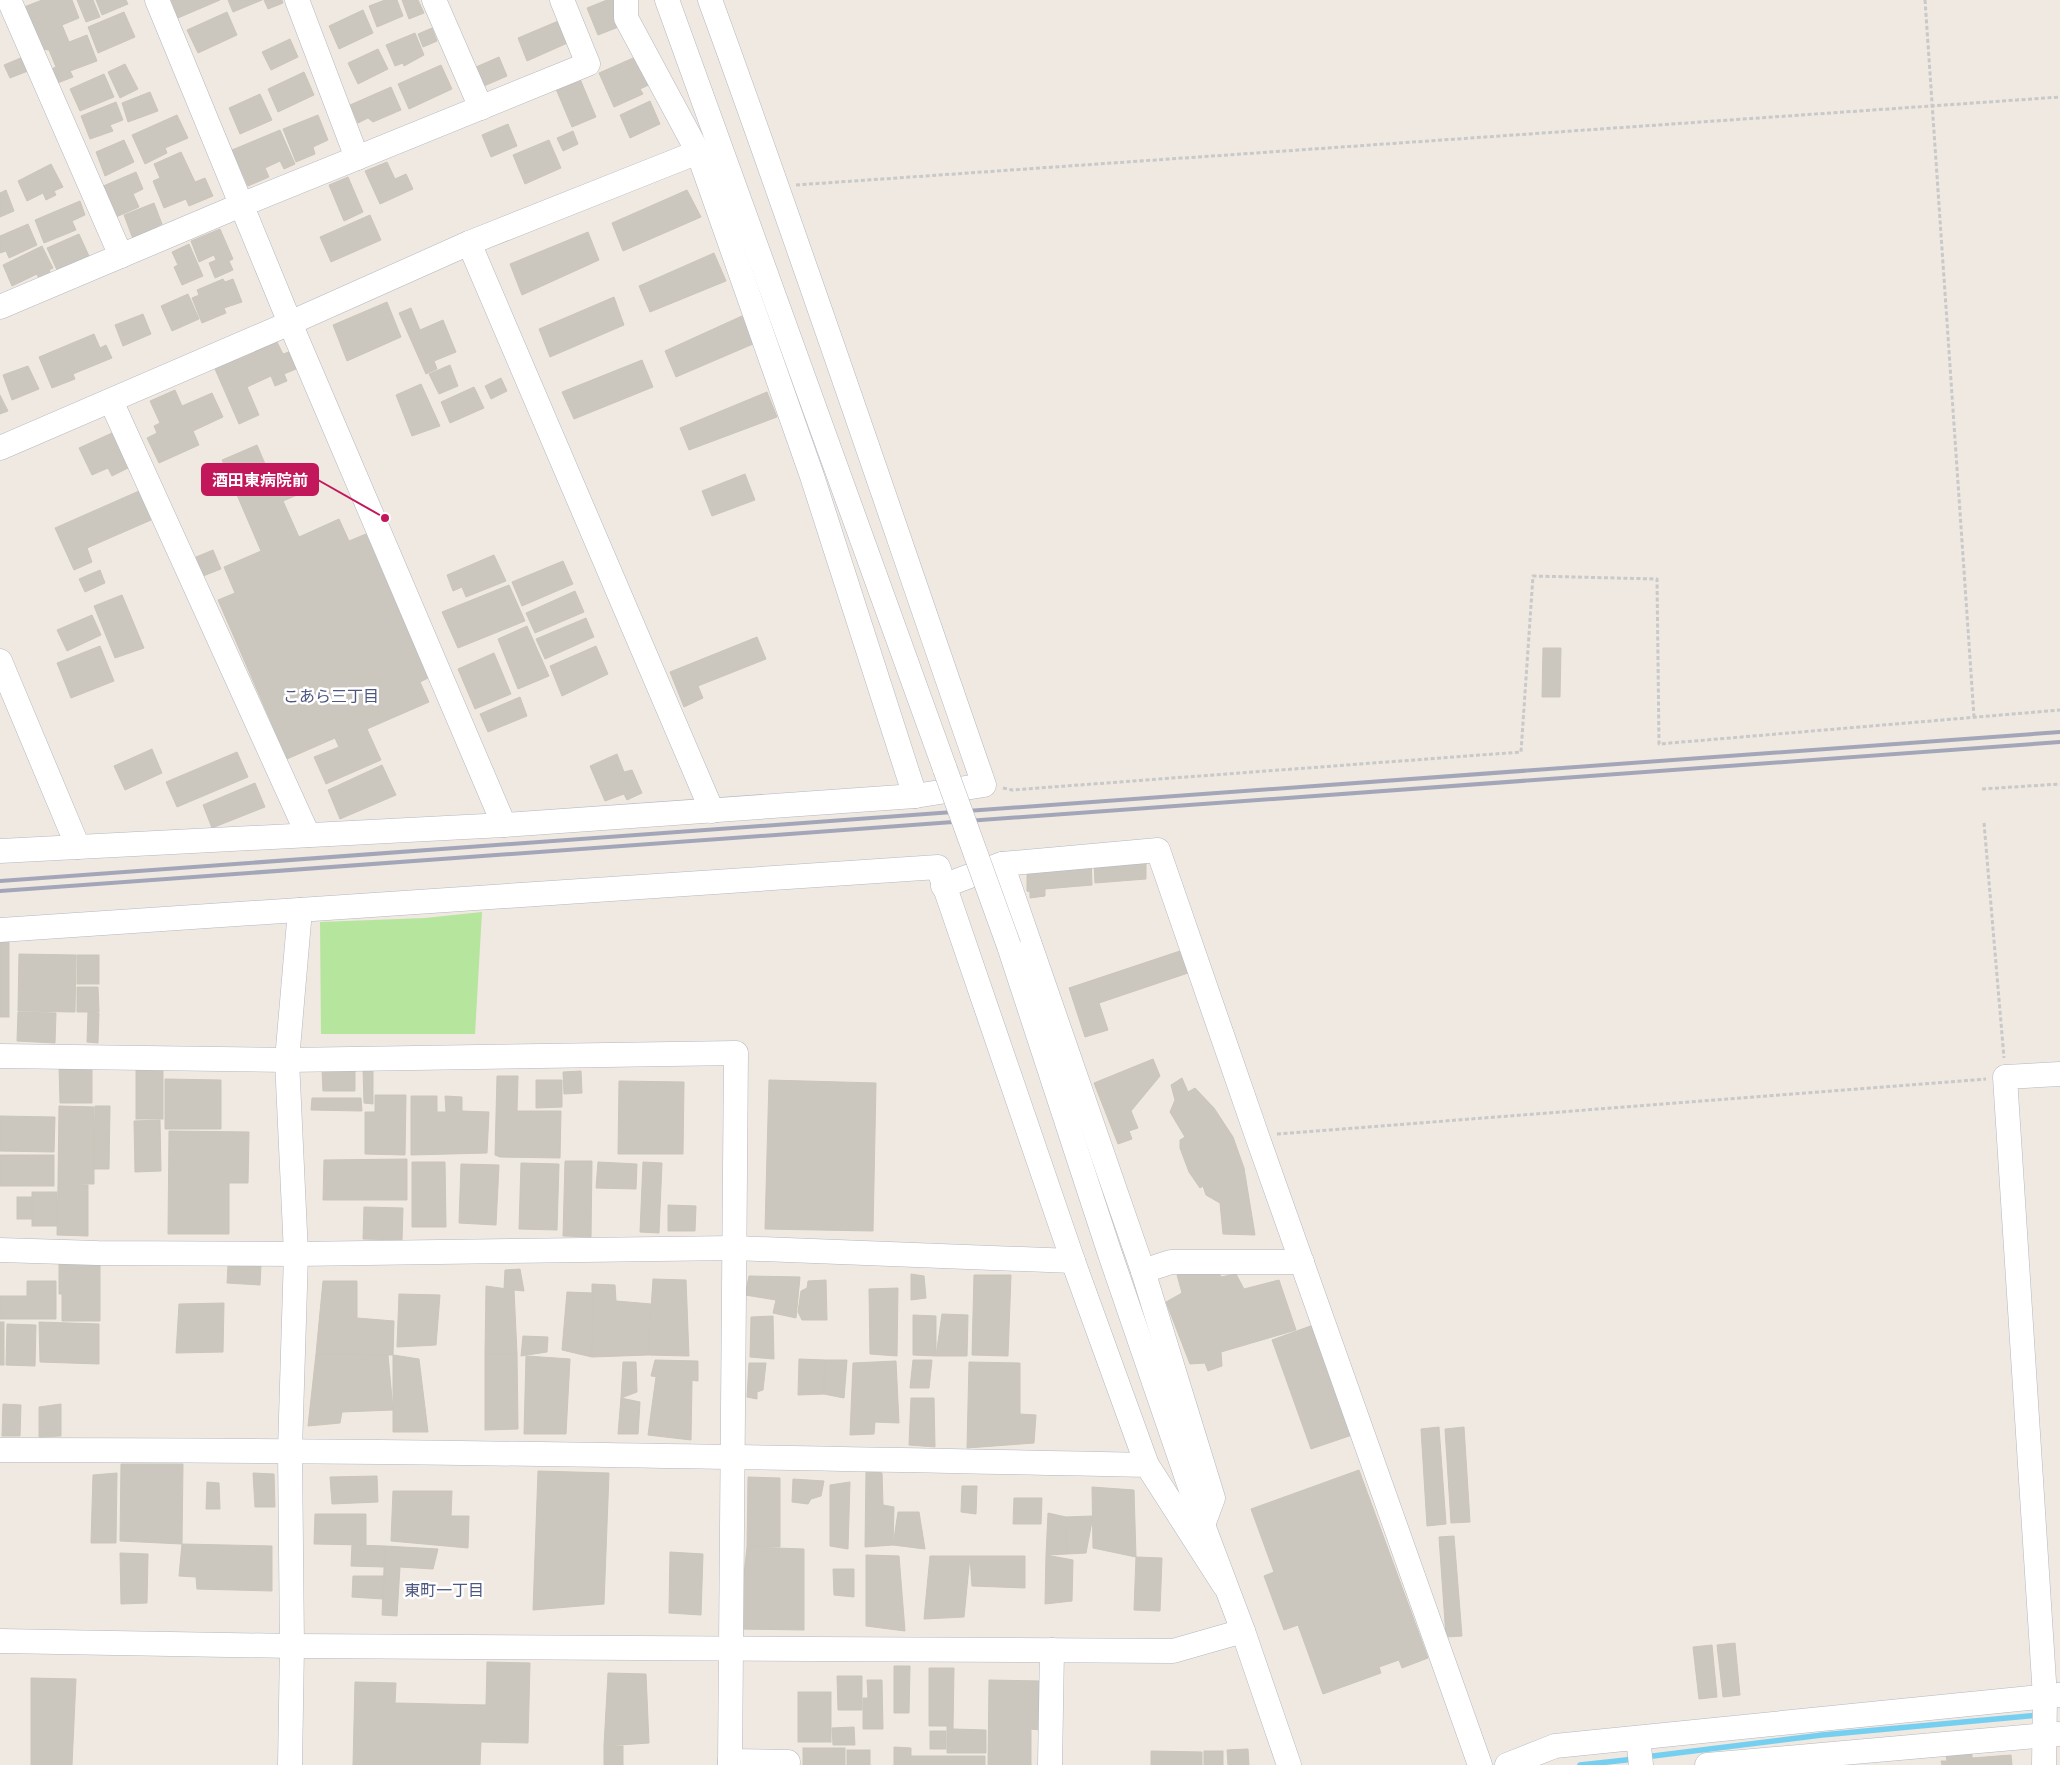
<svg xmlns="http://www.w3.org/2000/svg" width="2060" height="1765" font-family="Jost,'Noto Sans JP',sans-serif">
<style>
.green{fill:#b6e59e}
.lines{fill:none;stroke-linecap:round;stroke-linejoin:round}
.stream{stroke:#75cff0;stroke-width:5.5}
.building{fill:#cbc7bf;stroke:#cbc5ba}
.minor-casing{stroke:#b4b7c1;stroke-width:25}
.path{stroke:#c9c9c9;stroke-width:3;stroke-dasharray:4 2.5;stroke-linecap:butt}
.minor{stroke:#fff;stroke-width:24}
.rail{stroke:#a3a6b8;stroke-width:4}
.minor-bridge-casing{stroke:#b4b7c1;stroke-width:25;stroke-linecap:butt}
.minor-bridge{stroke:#fff;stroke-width:24}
.labels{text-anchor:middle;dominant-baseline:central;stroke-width:5;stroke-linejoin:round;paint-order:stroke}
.neighbourhood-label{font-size:16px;fill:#4d5680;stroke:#fff}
.leader{fill:none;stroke:#c2185b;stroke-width:2}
.callout-dot{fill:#c2185b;stroke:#fff;stroke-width:2}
.callout{fill:#c2185b;stroke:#c2185b;stroke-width:2}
.callout-label{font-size:16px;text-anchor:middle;font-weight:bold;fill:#fff}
</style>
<rect width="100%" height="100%" fill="#efe9e1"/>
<path class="green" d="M482 912 475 1034H321L320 922 425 918Z"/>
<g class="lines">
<g class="stream">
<path d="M1645 1757 1822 1735 2040 1715"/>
<path d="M1580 1765 1635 1759"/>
</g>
</g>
<g class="building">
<path d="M42 0H72L79 18 62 25 69 42 87 35 97 61 70 71 73 77 55 84 49 70 56 67 49 50 41 49 24 7Z"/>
<path d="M77 0H93L100 17 86 22Z"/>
<path d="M96 0H126L128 4 102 15Z"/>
<path d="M171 0H220L178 18Z"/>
<path d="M228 0H262L233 12Z"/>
<path d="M264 0H282L283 3 268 9Z"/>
<path d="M385 0H397L403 16 377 27 369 6Z"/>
<path d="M402 0H418L424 13 409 19Z"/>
<path d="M607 0H632L639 19 598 35 587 8Z"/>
<path d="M363 10 373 33 339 49 329 26Z"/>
<path d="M124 12 135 37 98 53 88 27Z"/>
<path d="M227 12 237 35 198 53 187 30Z"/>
<path d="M563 19 572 41 527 61 518 38Z"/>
<path d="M432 28 437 41 423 47 418 34Z"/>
<path d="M415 33 424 55 404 66 403 63 395 66 386 45Z"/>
<path d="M290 39 298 57 271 70 262 52Z"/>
<path d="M378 49 388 69 358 84 348 63Z"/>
<path d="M640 55 653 83 640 89 643 94 614 107 599 73Z"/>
<path d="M23 57 28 71 10 78 4 65Z"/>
<path d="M499 57 507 76 484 86 476 67Z"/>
<path d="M125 64 138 89 120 98 108 72Z"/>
<path d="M441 65 452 89 409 109 398 84Z"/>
<path d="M304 72 314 95 278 112 268 89Z"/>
<path d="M104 74 114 97 80 111 70 89Z"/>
<path d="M580 79 596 117 572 127 556 89Z"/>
<path d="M391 87 401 110 373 122 368 118 358 123 350 105Z"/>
<path d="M150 92 158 111 128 122 122 103Z"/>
<path d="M260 94 272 120 240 134 229 108Z"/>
<path d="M650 101 660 124 630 138 620 115Z"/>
<path d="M116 102 123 120 110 125 113 131 90 139 81 116Z"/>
<path d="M177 115 188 138 165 148 167 153 145 164 132 135Z"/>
<path d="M318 115 328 140 313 147 315 154 296 162 283 129Z"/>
<path d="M508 124 517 146 491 157 482 135Z"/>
<path d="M280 130 295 164 284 169 280 161 265 168 269 177 248 186 232 150Z"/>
<path d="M573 131 578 144 563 151 557 138Z"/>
<path d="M124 140 134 162 105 176 96 152Z"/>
<path d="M549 140 561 168 525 184 513 155Z"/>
<path d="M181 152 195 182 205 178 213 196 189 206 186 199 164 208 153 181 160 178 154 164Z"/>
<path d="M387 162 395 179 406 174 413 189 380 204 365 171Z"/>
<path d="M51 164 63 187 54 191 56 195 46 200 43 193 27 201 18 181Z"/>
<path d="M136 172 143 189 133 194 139 207 109 220 101 187Z"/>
<path d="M348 177 363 212 344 221 329 185Z"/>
<path d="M6 190 14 211 0 217V193Z"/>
<path d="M687 190 701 217 623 251 612 223Z"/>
<path d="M80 201 85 215 72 221 76 230 44 243 35 220Z"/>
<path d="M154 203 162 224 156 227 157 229 133 239 124 215Z"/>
<path d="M370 215 381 240 331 262 320 237Z"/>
<path d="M28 224 37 245 9 258 6 251 0 253V236Z"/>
<path d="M220 229 233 259 229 261 233 270 215 278 209 263 216 260 214 255 199 262 191 241Z"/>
<path d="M588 232 599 260 522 295 510 264Z"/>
<path d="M79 234 89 256 57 270 47 248Z"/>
<path d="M189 244 203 276 182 285 174 267 178 265 172 252Z"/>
<path d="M42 246 53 268 49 270 51 274 39 279 37 274 12 286 3 265Z"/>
<path d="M714 253 726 281 650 312 639 286Z"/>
<path d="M223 279 225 282 233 279 242 302 224 308 226 313 202 323 192 298 199 295 197 290Z"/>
<path d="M188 294 199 319 172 331 161 306Z"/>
<path d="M614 297 624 325 550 357 539 329Z"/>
<path d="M387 302 401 337 347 361 333 325Z"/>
<path d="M411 308 420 330 443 320 456 352 434 361 437 369 426 374 399 313Z"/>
<path d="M143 314 151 334 123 346 115 325Z"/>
<path d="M742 316 753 344 676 377 665 351Z"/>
<path d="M94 334 100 348 106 345 112 358 73 374 75 379 52 388 39 357Z"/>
<path d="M277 342 283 354 289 352 296 369 284 374 287 381 275 386 271 376 247 387 259 415 239 424 215 369Z"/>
<path d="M642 360 653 387 574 419 562 392Z"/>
<path d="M450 365 458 386 439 394 429 374Z"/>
<path d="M28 366 39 389 12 400 3 375Z"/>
<path d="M501 378 507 391 491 399 485 386Z"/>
<path d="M421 384 440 426 412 436 396 395Z"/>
<path d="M474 387 484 408 450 423 441 402Z"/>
<path d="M175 390 182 406 212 393 223 417 193 431 199 445 159 463 147 438 157 433 154 426 160 423 150 401Z"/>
<path d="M767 392 777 417 689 450 680 428Z"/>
<path d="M0 395 8 411 0 414Z"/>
<path d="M112 433 128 468 112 476 108 468 92 475 79 448Z"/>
<path d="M257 445 274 485 295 476 302 493 283 501 299 537 339 519 349 541 366 534 428 678 420 682 429 702 367 729 381 760 326 784 314 757 339 747 335 738 287 759 218 600 235 593 224 567 261 551 222 460Z"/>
<path d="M745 474 755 500 712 516 702 491Z"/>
<path d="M139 491 151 520 87 548 92 562 74 570 55 528Z"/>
<path d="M213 550 221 569 203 576 196 557Z"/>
<path d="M494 555 506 581 466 597 462 587 453 591 447 575Z"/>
<path d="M563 561 573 584 522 606 512 582Z"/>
<path d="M100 570 105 583 85 592 79 579Z"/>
<path d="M509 585 525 621 458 648 442 612Z"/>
<path d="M575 591 584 612 535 633 526 613Z"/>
<path d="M122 595 144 648 115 658 94 606Z"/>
<path d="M92 615 101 635 67 651 57 630Z"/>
<path d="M586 618 594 637 545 659 536 639Z"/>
<path d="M527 626 549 676 518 689 498 639Z"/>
<path d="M757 637 766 659 698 686 703 698 684 707 670 672Z"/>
<path d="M100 646 114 681 71 698 57 663Z"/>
<path d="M596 646 608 674 562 696 550 666Z"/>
<path d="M1543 648H1561L1560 697H1542Z"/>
<path d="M494 653 511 694 475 709 458 669Z"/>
<path d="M520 697 527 716 488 732 480 714Z"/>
<path d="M152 749 162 773 125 790 114 766Z"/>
<path d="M237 752 248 777 177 807 166 782Z"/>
<path d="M617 754 624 772 632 770 642 793 627 800 624 794 605 801 590 766Z"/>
<path d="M382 765 396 795 340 819 328 790Z"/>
<path d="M255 783 265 807 212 828 203 805Z"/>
<path d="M1091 860 1092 885 1045 889V896L1030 898V892L1027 891V866Z"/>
<path d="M1146 860V879L1095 883 1094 863Z"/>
<rect x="0" y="942" width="9" height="75"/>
<path d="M1183 950 1191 972 1099 1003 1108 1030 1085 1037 1069 988Z"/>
<path d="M19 954 76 955 75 1012 18 1011Z"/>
<rect x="77" y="955" width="22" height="29"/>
<path d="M77 987H98L99 1012H77Z"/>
<path d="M18 1012 56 1013 55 1043 17 1041Z"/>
<path d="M88 1012 99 1013 98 1043 87 1042Z"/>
<path d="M1153 1059 1160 1076 1131 1111 1138 1128 1129 1131 1132 1139 1118 1144 1094 1083Z"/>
<path d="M59 1066 92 1068V1103H60Z"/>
<rect x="136" y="1066" width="27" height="53"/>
<path d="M363 1069H373V1104L364 1103Z"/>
<path d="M322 1070H355V1091H323Z"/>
<path d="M581 1071 582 1093 564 1094 563 1072Z"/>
<path d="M497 1076H518L517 1111H561L560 1158 500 1157 495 1155Z"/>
<path d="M1182 1078 1188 1092 1195 1088 1214 1108 1233 1137 1244 1168 1255 1235 1223 1234 1220 1203 1206 1195 1203 1186 1200 1188 1189 1172 1180 1148V1140L1185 1137 1170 1112 1175 1100 1171 1085Z"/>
<path d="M165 1079 221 1080V1129H165Z"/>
<path d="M536 1080H562V1107L536 1108Z"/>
<path d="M769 1080 876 1083 873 1231 765 1229Z"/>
<path d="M619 1081 684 1082 683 1154H618Z"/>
<path d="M375 1095H406L405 1155 365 1154V1112H375Z"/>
<path d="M411 1096H437V1112H446L445 1096 462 1097V1111L489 1112 487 1153 411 1155Z"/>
<path d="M312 1098H361L362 1111 311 1110Z"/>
<path d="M59 1106 94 1107V1184H58Z"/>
<path d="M95 1106H110L109 1169H94Z"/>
<path d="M0 1116 55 1117 54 1152 0 1151Z"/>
<path d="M160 1120 161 1171 135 1172 134 1121Z"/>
<path d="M169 1131 249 1132 248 1183H229V1234H168Z"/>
<rect x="0" y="1155" width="54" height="31"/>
<path d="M407 1159V1200H323L324 1160Z"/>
<path d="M565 1161H592L591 1237 563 1236Z"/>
<path d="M412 1162H445L446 1227H412Z"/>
<path d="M598 1162 637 1164 636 1189 596 1188Z"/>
<path d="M643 1162 662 1163 659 1233 640 1232Z"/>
<path d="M521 1163 559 1164 557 1230 519 1229Z"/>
<path d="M461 1164 499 1165 496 1225 459 1223Z"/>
<path d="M58 1184 88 1185V1236L57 1235Z"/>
<rect x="32" y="1192" width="25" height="34"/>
<rect x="17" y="1197" width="15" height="22"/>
<path d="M668 1205 696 1206 695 1231H668Z"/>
<path d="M364 1207 403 1208 402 1240 363 1239Z"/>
<path d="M59 1263H100V1321H62V1294H59Z"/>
<path d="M228 1265H261L260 1285 227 1283Z"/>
<path d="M520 1269 524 1291 504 1289 505 1270Z"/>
<path d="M1218 1271 1221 1277 1236 1274 1244 1289 1279 1280 1296 1330 1221 1352 1222 1366 1208 1371 1205 1363 1190 1364 1166 1302 1182 1293 1177 1275Z"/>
<path d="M911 1274 924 1276 926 1298 911 1300Z"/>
<path d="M974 1275H1011L1008 1356 972 1355Z"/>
<path d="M749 1276 800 1277 796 1318 773 1313 776 1300 745 1295Z"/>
<path d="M653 1279 686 1280 689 1356 648 1355Z"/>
<path d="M826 1280 827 1320H802L798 1312 801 1291 807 1288 808 1281Z"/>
<path d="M27 1281H56V1319H0V1296H27Z"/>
<path d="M323 1281H357V1318L394 1321 393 1355 316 1354Z"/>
<path d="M592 1284 615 1285 616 1301 651 1304 648 1355 592 1357Z"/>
<path d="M486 1286 514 1290 517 1354H485Z"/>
<path d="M898 1288 897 1356 870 1354 869 1289Z"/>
<path d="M567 1292 593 1293 592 1357 562 1350Z"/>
<path d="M399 1294 440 1295 436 1345 397 1347Z"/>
<path d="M224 1303 223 1352 176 1353 179 1304Z"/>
<path d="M942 1314 968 1315 967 1356H936Z"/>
<path d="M913 1315 936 1316V1356L913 1355Z"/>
<path d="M773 1316 774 1359 750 1357 751 1317Z"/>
<rect x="0" y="1322" width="4" height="43"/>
<path d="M39 1322 99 1324V1364L40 1362Z"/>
<path d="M7 1324 36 1325 35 1366 6 1365Z"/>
<path d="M1316 1324 1355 1434 1311 1449 1272 1340Z"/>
<path d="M523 1336 548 1337 547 1352 521 1356Z"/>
<path d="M316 1354 388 1355 393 1410 342 1412 340 1423 308 1426Z"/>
<path d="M485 1354H517L518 1429 485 1430Z"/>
<path d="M393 1355 419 1359 428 1432H393Z"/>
<path d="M526 1356 570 1359 566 1434H524Z"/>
<path d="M799 1359 825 1360 824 1394 798 1395Z"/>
<path d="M655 1360 698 1361V1381L651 1376Z"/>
<path d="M825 1360H847L844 1398 824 1394Z"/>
<path d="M913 1360H932L929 1388H910Z"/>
<path d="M896 1361 899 1423 875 1422 874 1434 850 1435 853 1363Z"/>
<path d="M623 1362H636L637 1392 621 1398Z"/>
<path d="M969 1362 1020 1363V1414L1036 1415 1034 1443 967 1448Z"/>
<path d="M749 1363H766L763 1390 757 1392V1399L747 1397Z"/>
<path d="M656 1377 692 1381 691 1440 648 1435Z"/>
<path d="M621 1398 640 1402 638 1434H618Z"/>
<path d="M911 1398H934L935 1447 909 1445Z"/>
<path d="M3 1404 21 1405 20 1436H2Z"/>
<path d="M61 1404V1436L39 1437V1407Z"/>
<path d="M1439 1427 1446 1524 1427 1526 1421 1429Z"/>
<path d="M1464 1427 1470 1522 1451 1523 1445 1429Z"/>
<path d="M121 1464H183L182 1544 120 1541Z"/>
<path d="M1359 1470 1428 1658 1402 1668 1399 1660 1379 1667 1381 1673 1323 1694 1298 1625 1284 1630 1264 1576 1274 1572 1251 1509Z"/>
<path d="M538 1471 609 1473 604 1604 533 1610Z"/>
<path d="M866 1471 882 1473 883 1505 894 1507 893 1545 865 1547Z"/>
<path d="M117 1473 116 1543H91L93 1475Z"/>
<path d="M253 1473 274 1474 275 1507H255Z"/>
<path d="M377 1476 378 1502 332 1504 330 1477Z"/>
<path d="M748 1477 780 1478V1547H747Z"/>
<path d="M793 1479 824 1481 821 1496 811 1499 808 1504 792 1502Z"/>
<path d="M207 1482 219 1483 220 1509H206Z"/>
<path d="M850 1482 848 1549 830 1546V1485Z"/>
<path d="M962 1486H977L976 1514 961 1512Z"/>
<path d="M1092 1487 1134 1490 1136 1557 1093 1548Z"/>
<path d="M393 1491H452L451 1516H469L468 1548 391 1541Z"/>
<path d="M1014 1498H1042L1041 1524H1013Z"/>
<path d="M898 1512H919L925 1549 893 1545Z"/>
<path d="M1048 1513 1066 1517 1067 1554 1046 1555Z"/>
<path d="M315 1514H366V1545L314 1544Z"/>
<path d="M1093 1516 1086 1553 1067 1554 1066 1517Z"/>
<path d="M1454 1536 1462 1636 1446 1637 1439 1537Z"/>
<path d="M182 1544 272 1546V1591L197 1589 196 1577 179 1576Z"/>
<path d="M352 1545 385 1546 384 1567 351 1566Z"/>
<path d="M385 1546 438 1549 433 1569 400 1567 397 1616 382 1615Z"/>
<path d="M747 1547 804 1549V1630L738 1629Z"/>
<path d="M670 1552 703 1554 701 1615 669 1613Z"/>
<path d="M120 1553 148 1554 147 1603 121 1604Z"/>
<path d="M866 1555 899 1556 905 1631 866 1626Z"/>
<path d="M1046 1555 1073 1560 1072 1601 1045 1604Z"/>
<path d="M930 1556H970L964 1617 924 1619Z"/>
<path d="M970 1556H1025V1588L972 1586Z"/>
<path d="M1136 1557 1162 1558 1160 1611 1134 1610Z"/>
<path d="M833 1569H854V1597L834 1595Z"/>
<path d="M353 1576H384L383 1599 352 1597Z"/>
<path d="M1735 1643 1740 1695 1723 1697 1717 1645Z"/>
<path d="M1712 1645 1717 1697 1699 1699 1693 1647Z"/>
<path d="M487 1662 530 1663 528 1743 481 1742 480 1765H353L355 1682 396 1683 395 1703 486 1705Z"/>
<path d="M894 1666H910L909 1713H894Z"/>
<path d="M929 1668H954L953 1729 986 1730V1753H947V1726H929Z"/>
<path d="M608 1673 646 1674 649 1743 604 1746Z"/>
<path d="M837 1676H862V1710H838Z"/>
<path d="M31 1678 76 1679 72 1765H31Z"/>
<path d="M867 1680H882L883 1729H863V1698H868Z"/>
<path d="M989 1680 1041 1681 1040 1730 1031 1729V1765H988Z"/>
<rect x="798" y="1692" width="33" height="50"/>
<path d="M854 1727 855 1745H833L832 1728Z"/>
<rect x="930" y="1731" width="16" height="18"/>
<rect x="604" y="1746" width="19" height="19"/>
<path d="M894 1747 911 1748V1756H985V1765H894Z"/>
<rect x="803" y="1748" width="42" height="17"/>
<path d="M1248 1749 1249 1765H1228L1227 1750Z"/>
<rect x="847" y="1750" width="23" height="15"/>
<path d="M1151 1751 1202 1752V1765H1151Z"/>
<rect x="1204" y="1751" width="19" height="14"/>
<path d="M1972 1753V1758L2011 1755 2012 1765H1942L1941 1761H1947L1946 1755Z"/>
</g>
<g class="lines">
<defs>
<g id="minor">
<path d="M9 0 121 256"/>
<path d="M157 0 290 323 504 825"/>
<path d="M297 0 357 158"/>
<path d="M434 0 481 108"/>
<path d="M626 0V18L698 152 812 476 915 796"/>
<path d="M667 0 945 769"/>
<path d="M469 243 712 811"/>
<path d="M0 307 241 205 588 64 562 0"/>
<path d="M111 401 308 835"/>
<path d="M0 448 290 323 469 243 698 152"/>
<path d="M0 661 78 847"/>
<path d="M0 851 504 825 915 796 984 785C893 523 805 260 710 0"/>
<path d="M1002 864 1143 1271 1213 1498 1203 1525"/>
<path d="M943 886 1002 864 1158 850 1257 1136 1480 1765"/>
<path d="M0 930 938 867 1073 1261 1147 1465"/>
<path d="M1009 946 1110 1254 1203 1525 1243 1631 1289 1765"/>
<path d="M0 1056 287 1060 736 1053 730 1765"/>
<path d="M0 1250 97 1253 296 1254 734 1248 1073 1261"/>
<path d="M1143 1271 1171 1262H1302"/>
<path d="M0 1450C382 1450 764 1457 1147 1465L1224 1585"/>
<path d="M0 1641 292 1646 1173 1651 1243 1631"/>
<path d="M1638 1738 1641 1765"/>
<path d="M730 1761 788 1762"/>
<path d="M290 1765 292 1646 290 1450 296 1254 287 1060 300 910"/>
<path d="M1050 1765 1052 1650"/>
<path d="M1507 1765 1555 1746 2059 1695"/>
<path d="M1707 1765 2058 1734"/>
<path d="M2044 1765 2045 1697 2005 1077 2060 1074"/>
</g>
</defs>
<use href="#minor" class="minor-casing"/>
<g class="path">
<path d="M1925 0 1974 717"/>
<path d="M796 185 2060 97"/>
<path d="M1003 788 1012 790 1521 752 1533 576 1657 579 1659 744 2060 710"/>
<path d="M1982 789 2060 784"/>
<path d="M1984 823 2004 1058"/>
<path d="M1277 1134 1986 1079"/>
</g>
<use href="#minor" class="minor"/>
<g class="rail">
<path d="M0 881 2060 732"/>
<path d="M0 891 2060 742"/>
</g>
<defs>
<path id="minor-bridge" d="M945 769 1009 946"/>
</defs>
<use href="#minor-bridge" class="minor-bridge-casing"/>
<use href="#minor-bridge" class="minor-bridge"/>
</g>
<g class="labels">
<g class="neighbourhood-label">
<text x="331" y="696">こあら三丁目</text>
<text x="444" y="1590">東町一丁目</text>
</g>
</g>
<path class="leader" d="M385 518L318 480"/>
<circle class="callout-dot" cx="385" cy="518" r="5"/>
<rect class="callout" x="202" y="464" width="116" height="31" rx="5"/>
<g class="callout-label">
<text x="260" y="486">酒田東病院前</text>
</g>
</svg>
